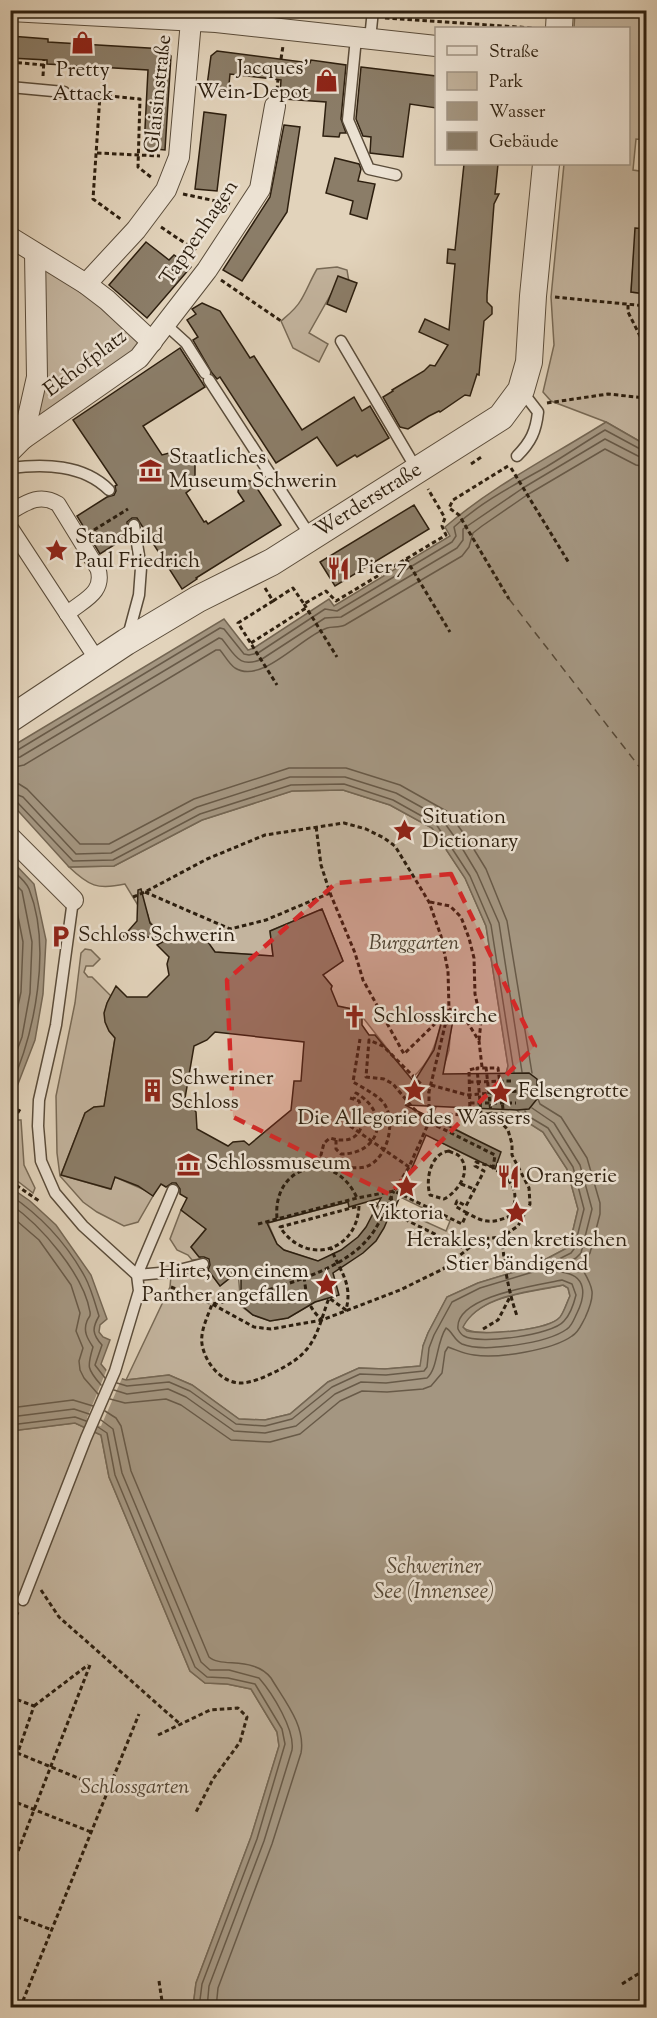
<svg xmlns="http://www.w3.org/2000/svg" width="657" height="2018" font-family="'Sorts Mill Goudy',serif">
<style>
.green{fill:#c3b49e;stroke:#786a56;stroke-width:1.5}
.water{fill:#a49681;stroke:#746653;stroke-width:1.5;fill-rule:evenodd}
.pier{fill:#e2d3bb}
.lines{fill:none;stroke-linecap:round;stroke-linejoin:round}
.shore{stroke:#685a48;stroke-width:1.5}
.ferry{stroke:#574937;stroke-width:1.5;stroke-dasharray:8 6;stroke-linecap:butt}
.building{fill:#8b7d68;stroke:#2d1f0f;stroke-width:1.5;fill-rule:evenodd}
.service-casing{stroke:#5a4c3a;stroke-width:13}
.pedestrian-casing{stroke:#5a4c3a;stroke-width:17}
.minor-casing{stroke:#5a4c3a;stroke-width:22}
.tertiary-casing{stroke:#5a4c3a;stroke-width:28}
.path{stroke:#2d1f0f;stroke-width:3;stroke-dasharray:4.5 3;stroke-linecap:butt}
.service{stroke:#ece2d3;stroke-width:10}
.pedestrian{stroke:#ece2d3;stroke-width:15}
.minor{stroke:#ece2d3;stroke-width:20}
.tertiary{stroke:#ece2d3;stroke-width:26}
.path-bridge{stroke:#2d1f0f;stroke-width:3;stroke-dasharray:4.5 3;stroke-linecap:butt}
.marked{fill:#d62828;fill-opacity:0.2;stroke:#d62828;stroke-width:4.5;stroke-dasharray:12 8;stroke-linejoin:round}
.labels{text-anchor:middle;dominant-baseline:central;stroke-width:5;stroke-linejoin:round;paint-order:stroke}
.poi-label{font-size:21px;fill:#2d1f0f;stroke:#ece2d3;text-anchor:start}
.street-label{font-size:21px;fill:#2d1f0f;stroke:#ece2d3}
.park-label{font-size:21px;font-style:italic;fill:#524433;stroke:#ece2d3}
.water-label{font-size:22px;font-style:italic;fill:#574937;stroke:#ece2d3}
</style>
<rect width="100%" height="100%" fill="#e2d3bb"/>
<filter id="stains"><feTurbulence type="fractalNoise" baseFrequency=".00333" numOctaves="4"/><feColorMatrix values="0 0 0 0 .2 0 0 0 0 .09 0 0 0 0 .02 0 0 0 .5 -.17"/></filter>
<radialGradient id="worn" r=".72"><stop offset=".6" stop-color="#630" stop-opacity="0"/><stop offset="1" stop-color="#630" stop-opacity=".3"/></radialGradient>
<g class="green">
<path d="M575 11H646V140L636 139 633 170 646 172 641 251H634L631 292 646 294V445L606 422 551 401 543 392 554 345 551 297 564 164H628V28H574Z"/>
<path d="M35 253 151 342 23 439 37 377Z"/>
<path d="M337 267 347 270 349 282 331 294 309 333 328 344 319 362 293 348 281 321C288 315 296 309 301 300 307 290 311 279 317 269Z"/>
<path d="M343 790 390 805 432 828 465 878 486 926 508 1066 506 1074 524 1120 543 1132 567 1169 578 1209 569 1247 531 1267 478 1283 447 1297 428 1333 423 1346 421 1366 385 1369 359 1368 328 1382 290 1414 265 1420 239 1419 192 1385 169 1375 126 1380 170 1287 171 1276 189 1274 207 1268 220 1286 238 1272 241 1306 253 1315 270 1321 288 1318 315 1302 338 1295 327 1258 318 1261 284 1250 277 1244 268 1223 348 1202 349 1207 364 1200 393 1207 446 1231 450 1221 400 1197 402 1192 399 1190 426 1131 434 1139 474 1159 481 1143 432 1116 438 1103 458 1104 463 1109H467V1105L441 1075 449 1050 452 1015H443C437 1041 432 1061 411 1079L357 1010 333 1006 329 994 332 986 323 975 343 961 322 909 270 931 273 956 215 952C204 934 186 929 167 940L149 921 148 915 142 912 125 884C97 890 89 886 69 867L114 866 202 820 292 791Z"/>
<path d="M85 949 91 950 100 959 93 966H86L84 972 88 977H92L111 996C102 1011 103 1025 115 1038L104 1107H94L85 1113 61 1175 110 1189 115 1177 147 1191 153 1196 138 1222 124 1226 97 1212 83 1202 60 1176 57 1153 56 1096 75 1003 81 953Z"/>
<path d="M17 1120H21L24 1165 35 1188 33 1193 11 1176V1133Z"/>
<path d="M181 1210 206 1229 191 1247 201 1259 192 1260 188 1255 177 1250 170 1239Z"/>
<path d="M563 1285 568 1288 570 1296C567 1302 564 1313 560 1318 547 1330 475 1339 462 1327 481 1294 531 1293 563 1285Z"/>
<path d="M75 1423 101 1435 109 1477 190 1671 205 1683 227 1684 251 1689 277 1732 279 1746 251 1837 196 1983 193 2007H11V1431Z"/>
</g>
<g class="water">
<path d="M606 422 646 445V2007H193L196 1983 251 1837 279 1746 277 1732 251 1689 227 1684 205 1683 190 1671 109 1477 101 1435 75 1423 11 1431V1188L30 1201 56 1225 91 1275 107 1319 100 1325 99 1332 103 1337 110 1340 101 1364 110 1375 126 1380 169 1375 192 1385 239 1419 265 1420 290 1414 328 1382 359 1368 385 1369 420 1366 423 1346 428 1333 447 1297 478 1283 531 1267 569 1247 578 1209 567 1169 543 1132 524 1120 517 1110 506 1074 508 1066 486 926 465 878 432 828 390 805 343 790 292 791 202 820 114 866 69 867 11 803V747L224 619 248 650 254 648 329 599 334 606 450 536 445 527C494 485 552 456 606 422ZM563 1285 568 1288 570 1296C567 1302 564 1312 560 1317 548 1331 485 1335 467 1331L463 1327C480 1294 531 1292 563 1285Z"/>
<path d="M11 860 34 884 46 940 43 994 35 1040 11 1102Z"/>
</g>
<path class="pier" d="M107 1369 123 1376 101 1426 94 1425 87 1418Z"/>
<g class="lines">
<g class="shore">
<path d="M10 752 16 751 220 628 224 629 244 654 249 655 258 653 325 609 337 611 452 542 456 536 454 527C481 502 514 485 546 467 566 455 585 442 605 430L642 450H646"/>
<path d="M10 759 20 757 219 638 222 639C235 655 239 669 262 659L325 618 341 617 457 548 463 540V529L523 488 605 439 638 456 646 458"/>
<path d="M10 768 24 765 216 650H220C225 656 229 664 235 668 262 685 302 636 327 628 332 626 339 628 345 625L462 556 469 547 473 533 482 526 527 495 605 449 636 465 646 467"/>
<path d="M10 783 19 784 27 789 80 844H109L194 799 289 768H346L400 785 448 812 467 838 486 869 507 921 532 1073"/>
<path d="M10 792 23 797 76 854 111 853 197 807 290 777H345L396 793 441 818 459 843 477 873 499 923 522 1072"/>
<path d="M10 800 17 802 73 861 113 860 200 814 291 785 344 784 393 800 436 824 470 876 491 925 514 1072"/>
<path d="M10 868C16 874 26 881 29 889 52 947 35 1033 10 1088"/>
<path d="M10 879 22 891 32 942 30 993 22 1037 10 1069"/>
<path d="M10 892 14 896 23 942 21 992 10 1042"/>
<path d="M10 1195C41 1216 67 1244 85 1277 91 1288 95 1303 99 1316 92 1328 92 1334 102 1345L95 1365 105 1378"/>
<path d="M10 1204C41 1225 84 1275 90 1312 91 1317 89 1316 87 1321 83 1331 87 1338 93 1347 87 1367 87 1369 101 1385"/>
<path d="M10 1215 39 1240 71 1285 80 1313 76 1331 83 1348 79 1361 80 1370 84 1378 98 1394"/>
<path d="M562 1280 572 1284 576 1295C574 1303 570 1315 564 1321 553 1335 479 1345 464 1336 462 1335 459 1331 458 1329 454 1296 539 1285 562 1280Z"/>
<path d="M117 1383 127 1386 169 1382 190 1391 236 1424 265 1426 292 1419 332 1387 360 1374 386 1375 424 1371 427 1367 429 1348 434 1335 452 1302 480 1288 533 1272 571 1253 574 1249 584 1209 573 1167 548 1128 528 1116 525 1111"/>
<path d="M114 1390 127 1394 168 1389 186 1397 234 1431 265 1433 296 1426 335 1394 361 1382 386 1383 427 1378C438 1369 436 1343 446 1328 452 1331 454 1340 462 1344 483 1353 548 1343 567 1329 572 1326 574 1319 577 1313 586 1295 587 1275 561 1272L559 1268 576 1258 581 1253 592 1209 580 1165 554 1123 532 1108"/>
<path d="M110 1399 125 1403 166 1399 181 1405 231 1440 270 1442 300 1434 340 1401 362 1391 387 1392 423 1389 431 1386 442 1373 445 1352 448 1347C457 1350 464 1354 474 1355 497 1359 553 1350 572 1336 579 1332 581 1325 585 1318 596 1294 594 1288 581 1267L590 1253 600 1214V1203L587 1158 561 1117 540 1104 538 1099"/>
<path d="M10 1408 73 1400 93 1406"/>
<path d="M105 1411 116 1418 121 1426 131 1471 209 1657C221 1668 254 1656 271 1678 284 1700 306 1726 301 1753L272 1844 218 1988 216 2008"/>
<path d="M10 1417 74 1409 89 1414"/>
<path d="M101 1420 113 1429 122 1473 201 1662 210 1670H229L259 1678C273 1694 295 1730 292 1750L264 1841 209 1986 207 2008"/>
<path d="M10 1425 75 1417 86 1421"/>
<path d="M98 1427 107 1433 115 1475 195 1667 207 1677 228 1678 255 1684 282 1729 285 1744 257 1839 202 1984 199 2008"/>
</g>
<path class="ferry" d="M509 599 641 769 646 772"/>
</g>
<g class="building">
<path d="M10 36 48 39V42L165 49 171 56 165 150 144 148 148 70 47 64V60L10 58Z"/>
<path d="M217 51 310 63 311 60 346 65 341 119 346 133H340L339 137 323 136 326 102 284 99 280 95 281 80 230 74 228 95 206 93 211 56Z"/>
<path d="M361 67 436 76V108L410 104 403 157 370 153 371 137 363 136 356 119Z"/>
<path d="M204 112 226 115 217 191 195 189Z"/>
<path d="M284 125 300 127 287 212 242 281 223 270 270 197Z"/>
<path d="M335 158 359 164 361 169 358 181 375 184 367 219 350 214 353 201 326 193Z"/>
<path d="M464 164H498L495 194H499L494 204 487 295V302L492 307V314L484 321 479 375 477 374 470 396 465 395 440 412 439 411 429 416 408 429 400 427 383 397 393 391 392 390 424 371 430 365 435 366 448 345 419 332 425 319 449 330 455 264 447 263 448 249 455 250Z"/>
<path d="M635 228 646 229V294L631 292Z"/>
<path d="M146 242 169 260 174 255 191 267 147 318 109 285Z"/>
<path d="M338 276 357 283 346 312 327 304Z"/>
<path d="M202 303 220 311 250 358 254 356 302 430 354 397 362 411 370 406 389 438 357 457 355 455 337 466 317 437 276 463 220 377 217 379 212 373 193 340 198 337 187 320 196 314 192 309Z"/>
<path d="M180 348 205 387 143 426 162 455 173 452 180 453 195 461V479L191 489 186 493 204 522 206 521 208 524 244 501 238 492 240 478 253 482 281 525 196 578 197 579 182 589 137 518H132L127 522 128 536 100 554 77 516 107 497 114 495 116 491 115 486 117 485 73 420Z"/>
<path d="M414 505 429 529 335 586 320 562Z"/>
<path d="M141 889 150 923 164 936 121 939 137 921 138 890Z"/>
<path d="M322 909 343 961 323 975 332 986 331 989 338 1006 357 1010 362 1016V1025L369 1035H375L414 1082 434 1050 444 1013 454 1015 443 1074 529 1073 537 1079V1099L529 1109 517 1110 405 1105 501 1152 495 1169 426 1135 395 1208 393 1207 384 1228 376 1241 363 1253 333 1273 339 1295 315 1302 288 1318 270 1321 253 1315 241 1305V1269L220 1286 208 1270 210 1265 209 1259 204 1257H199L191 1247 206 1229 181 1210 187 1198 180 1194V1189L176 1183H172L166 1187 161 1184 153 1196 138 1186 115 1177 111 1189 61 1175 85 1113 94 1107 104 1106 115 1038 109 1031 105 1022 104 1013 107 1003 116 986 127 997H147L169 975 167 964 169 957 157 945 175 935 184 934 200 937 208 942 215 952 273 956 270 931ZM215 1032 304 1042 301 1081H294L291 1110 249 1145 244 1141 233 1142 228 1146 197 1129 196 1112 185 1098 194 1046 207 1040ZM381 1198 366 1227 358 1237 341 1250 318 1261 284 1250 277 1244 267 1223 348 1202 349 1207Z"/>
</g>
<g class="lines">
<defs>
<g id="service">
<path d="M356 38 348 120 369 169 396 175"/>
<path d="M370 39 373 10"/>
<path d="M10 87 64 92"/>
<path d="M165 324 186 343 205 373"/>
<path d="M341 341 417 470"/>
<path d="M209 380 311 537"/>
<path d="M517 456C531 442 536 431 538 412L521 390"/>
<path d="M10 468C44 464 83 464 109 490"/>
<path d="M128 636 139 595 141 568 134 525"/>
<path d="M173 1190 137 1275 171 1272 203 1264"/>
<path d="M23 1600 86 1438 115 1371 139 1291 137 1275 83 1226 55 1193 41 1161 38 1126 39 1100 56 1025 73 900"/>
</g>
<g id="pedestrian">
<path d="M10 512C27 502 40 493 58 504L98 569C105 593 83 600 67 614"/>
<path d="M10 527 98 661"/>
</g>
<g id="minor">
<path d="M10 11 216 22 436 46"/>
<path d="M10 237 86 284 107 300 152 342"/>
<path d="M86 284 136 230 166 190 179 157 191 21"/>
<path d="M23 439 37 377 35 253"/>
<path d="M10 452 23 439 139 358 207 270 260 189 275 106"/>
<path d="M10 837 73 900"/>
</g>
<g id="tertiary">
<path d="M559 28 560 10"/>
<path id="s1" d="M10 719 126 642 198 599 272 562 501 417 521 390 529 362 533 296 546 164"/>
</g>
</defs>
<use href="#service" class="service-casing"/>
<use href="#pedestrian" class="pedestrian-casing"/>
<use href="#minor" class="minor-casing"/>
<use href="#tertiary" class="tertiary-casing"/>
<g class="path">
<path d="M316 12 358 16"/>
<path d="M385 18 533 28"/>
<path d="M281 59 283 46"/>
<path d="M10 62 44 65"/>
<path d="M43 76 44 60"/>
<path d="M277 90 278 79"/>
<path d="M76 93 100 95 93 199 122 220"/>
<path d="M100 95 140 99 138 167 152 178"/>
<path d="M97 153 160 156"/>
<path d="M183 194 230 204"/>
<path d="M161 227 198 252"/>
<path d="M221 280 281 321"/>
<path d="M555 297 646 306"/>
<path d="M628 305V312L646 348"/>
<path d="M547 403 608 394 646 398"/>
<path d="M471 464 483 456"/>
<path d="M508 466 453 500 449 508 459 515 509 599"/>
<path d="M511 468 569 563"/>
<path d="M94 530 128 509"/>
<path d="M406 559 450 632"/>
<path d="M265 588 273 601 238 623 277 685"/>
<path d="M273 601 293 588 304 604 326 591 336 601 446 535 442 526 445 518 428 489"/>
<path d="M304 604 337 657"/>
<path d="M251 643 306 608"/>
<path d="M145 892 230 929 266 920 330 893 321 865 316 826"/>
<path d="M330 893 355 953 363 980 404 1054 448 1011"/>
<path d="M133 897 145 892 207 859 265 835 344 823 366 829 384 838 395 846 429 902 441 936 448 971 449 1009 429 1092V1122L409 1167 394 1191"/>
<path d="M430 902 450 906 461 917 469 938 474 958 475 994 481 1021 479 1041"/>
<path d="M449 1009 463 1015 479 1041 482 1067"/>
<path d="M486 1067 491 1113"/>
<path d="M469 1082 511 1081"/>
<path d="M431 1085 467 1095 519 1091 523 1089 525 1082"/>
<path d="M350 1098 359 1101C368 1126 359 1147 330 1138L324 1143 321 1155C328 1163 336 1165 346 1167 352 1168 359 1168 365 1167 389 1160 398 1116 381 1100 373 1093 362 1087 353 1082L360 1039"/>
<path d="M470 1103H516"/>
<path d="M448 1114C465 1116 483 1113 500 1114"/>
<path d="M470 1114 469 1070 477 1068"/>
<path d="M10 1126 20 1109"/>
<path d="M350 1126 409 1167"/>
<path d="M336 1140V1149L341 1154C381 1154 391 1113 356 1093L354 1099"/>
<path d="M449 1151C452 1153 456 1153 459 1156 473 1170 458 1192 444 1199L430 1195C425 1179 431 1153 449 1151Z"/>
<path d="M10 1181 39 1201"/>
<path d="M461 1184 474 1189"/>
<path d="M391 1196 394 1214 465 1249"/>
<path d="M359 1206C357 1253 305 1266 280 1227Z"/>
<path d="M514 1207 526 1212"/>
<path d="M467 1213 455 1206 457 1201 466 1206 484 1171 475 1166 476 1162 493 1167"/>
<path d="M277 1218C272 1164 335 1148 357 1198"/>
<path d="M258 1224 357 1198 394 1191 462 1224 467 1213C485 1223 491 1224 510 1216 521 1193 513 1180 493 1168L495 1155 429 1122 413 1108 393 1084 384 1079 366 1077 369 1040 383 1046 429 1092"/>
<path d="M502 1237C504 1265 508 1290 517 1316"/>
<path d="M304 1277C307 1297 306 1305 322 1320"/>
<path d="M171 1287 212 1304 254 1327 271 1329 322 1320 400 1290 443 1269 480 1239 502 1237 518 1226 530 1204 529 1188 512 1155V1144L508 1130 500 1121 503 1109 498 1068H477L481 1113"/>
<path d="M240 1299 212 1304C208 1316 200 1331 202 1344 205 1363 222 1384 242 1383 255 1382 266 1376 277 1371 288 1365 299 1359 307 1349 319 1334 322 1316 329 1298L346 1310C353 1283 340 1272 331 1248"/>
<path d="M483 1329 498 1320 510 1297"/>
<path d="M41 1590 59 1617 180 1724"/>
<path d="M10 1630 18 1612"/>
<path d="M10 1697 34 1706 10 1775"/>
<path d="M34 1706 88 1665"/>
<path d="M158 1735 210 1710 238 1708 247 1717 240 1742 213 1779 195 1814"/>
<path d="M10 1750 107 1790"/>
<path d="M10 1800 91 1832"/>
<path d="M10 1872 90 1665"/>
<path d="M10 1914 52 1930"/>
<path d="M159 1981 163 2008"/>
<path d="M622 1984 646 1969"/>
<path d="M20 2008 139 1714"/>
</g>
<use href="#service" class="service"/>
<use href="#pedestrian" class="pedestrian"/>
<use href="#minor" class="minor"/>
<use href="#tertiary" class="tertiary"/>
<path class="path-bridge" d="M240 1299C280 1285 338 1273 367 1240 379 1227 386 1207 394 1191"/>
</g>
<path class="marked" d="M451 874 535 1046 389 1194 233 1117 227 980 336 883Z"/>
<defs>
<symbol id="shop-bare" viewBox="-9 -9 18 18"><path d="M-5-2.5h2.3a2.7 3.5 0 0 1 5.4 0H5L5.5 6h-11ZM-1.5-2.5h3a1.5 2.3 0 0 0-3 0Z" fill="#8f2418" stroke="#ece2d3" stroke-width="2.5" paint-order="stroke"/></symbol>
<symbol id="museum-bare" viewBox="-9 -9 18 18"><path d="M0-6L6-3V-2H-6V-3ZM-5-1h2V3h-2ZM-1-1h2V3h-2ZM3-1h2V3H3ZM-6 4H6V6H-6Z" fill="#8f2418" stroke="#ece2d3" stroke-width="2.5" paint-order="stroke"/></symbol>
<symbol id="sight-bare" viewBox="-9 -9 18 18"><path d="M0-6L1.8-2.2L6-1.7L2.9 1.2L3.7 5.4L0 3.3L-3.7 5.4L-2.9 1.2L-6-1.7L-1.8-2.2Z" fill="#8f2418" stroke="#ece2d3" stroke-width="2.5" paint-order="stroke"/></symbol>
<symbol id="restaurant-bare" viewBox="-9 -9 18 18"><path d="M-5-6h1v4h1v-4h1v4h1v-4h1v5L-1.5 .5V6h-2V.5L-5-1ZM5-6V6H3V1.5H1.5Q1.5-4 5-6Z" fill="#8f2418" stroke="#ece2d3" stroke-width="2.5" paint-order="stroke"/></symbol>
<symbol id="parking-bare" viewBox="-9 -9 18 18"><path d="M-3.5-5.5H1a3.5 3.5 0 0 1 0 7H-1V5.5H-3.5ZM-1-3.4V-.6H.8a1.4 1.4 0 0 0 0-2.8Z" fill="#8f2418" stroke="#ece2d3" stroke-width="2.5" paint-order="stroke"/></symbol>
<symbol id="church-bare" viewBox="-9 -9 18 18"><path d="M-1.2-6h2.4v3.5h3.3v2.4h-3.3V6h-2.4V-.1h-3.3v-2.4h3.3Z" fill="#8f2418" stroke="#ece2d3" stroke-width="2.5" paint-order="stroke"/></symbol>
<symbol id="building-bare" viewBox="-9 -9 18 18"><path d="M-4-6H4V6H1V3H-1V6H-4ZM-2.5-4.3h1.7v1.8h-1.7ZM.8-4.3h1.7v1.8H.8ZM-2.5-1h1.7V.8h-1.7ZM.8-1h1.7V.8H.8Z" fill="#8f2418" stroke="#ece2d3" stroke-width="2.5" paint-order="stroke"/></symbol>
</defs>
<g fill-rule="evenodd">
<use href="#shop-bare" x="66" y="26" width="33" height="33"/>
<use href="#shop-bare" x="310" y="64" width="33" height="33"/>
<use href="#museum-bare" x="134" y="454" width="33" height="33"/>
<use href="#sight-bare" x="40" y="534" width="33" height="33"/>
<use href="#restaurant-bare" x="322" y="552" width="33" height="33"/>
<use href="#sight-bare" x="388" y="814" width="33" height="33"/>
<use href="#parking-bare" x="44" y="920" width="33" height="33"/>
<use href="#church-bare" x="338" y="1000" width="33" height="33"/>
<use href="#building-bare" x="136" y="1074" width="33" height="33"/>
<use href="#sight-bare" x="398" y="1074" width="33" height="33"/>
<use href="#sight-bare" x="484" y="1076" width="33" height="33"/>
<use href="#museum-bare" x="172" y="1148" width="33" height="33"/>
<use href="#restaurant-bare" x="492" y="1160" width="33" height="33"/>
<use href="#sight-bare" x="390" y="1170" width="33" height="33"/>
<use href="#sight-bare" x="500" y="1196" width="33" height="33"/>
<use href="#sight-bare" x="310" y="1268" width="33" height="33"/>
</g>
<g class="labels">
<g class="poi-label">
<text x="309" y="69" text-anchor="end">Jacques'<tspan x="309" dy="24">Wein-Depot</tspan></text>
<text x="83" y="71" text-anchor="middle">Pretty<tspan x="83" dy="24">Attack</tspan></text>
<text x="169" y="458">Staatliches<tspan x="169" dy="24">Museum Schwerin</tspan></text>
<text x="75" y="538">Standbild<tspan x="75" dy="24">Paul Friedrich</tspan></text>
<text x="357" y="568">Pier 7</text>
<text x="422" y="818">Situation<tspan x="422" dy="24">Dictionary</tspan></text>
<text x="78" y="936">Schloss Schwerin</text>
<text x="373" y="1017">Schlosskirche</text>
<text x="171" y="1079">Schweriner<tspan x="171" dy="24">Schloss</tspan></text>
<text x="518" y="1092">Felsengrotte</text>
<text x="414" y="1119" text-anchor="middle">Die Allegorie des Wassers</text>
<text x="206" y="1164">Schlossmuseum</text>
<text x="526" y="1177">Orangerie</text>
<text x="406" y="1214" text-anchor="middle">Viktoria</text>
<text x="517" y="1241" text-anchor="middle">Herakles, den kretischen<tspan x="517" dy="24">Stier bändigend</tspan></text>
<text x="309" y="1272" text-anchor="end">Hirte, von einem<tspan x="309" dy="24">Panther angefallen</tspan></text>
</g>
<g class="street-label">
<text transform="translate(159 94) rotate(-84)">Glaisinstraße</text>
<text transform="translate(200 233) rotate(-56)">Tappenhagen</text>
<text transform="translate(86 364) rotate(-37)">Ekhofplatz</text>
<text stroke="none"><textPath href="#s1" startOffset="420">Werderstraße</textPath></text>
</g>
<g class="park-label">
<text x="414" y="944">Burggarten</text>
<text x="135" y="1788">Schlossgarten</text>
</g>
<g class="water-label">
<text x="434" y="1568">Schweriner<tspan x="434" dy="25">See (Innensee)</tspan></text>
</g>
</g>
<rect width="657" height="2018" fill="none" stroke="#e2d3bb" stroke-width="36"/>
<rect x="12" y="12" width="633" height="1994" fill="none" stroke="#2d1f0f" stroke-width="3"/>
<rect x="18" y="18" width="621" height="1982" fill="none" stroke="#2d1f0f" stroke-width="1.5"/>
<rect x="435" y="27" width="195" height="138" fill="#ece2d3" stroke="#a09485" stroke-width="1.5"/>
<rect x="447" y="46" width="30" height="9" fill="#ece2d3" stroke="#a09485" stroke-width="1.5"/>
<text x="489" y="57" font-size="18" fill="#2d1f0f">Straße</text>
<rect x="447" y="72" width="30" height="18" fill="#c3b49e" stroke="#a09485" stroke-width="1.5"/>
<text x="489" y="87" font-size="18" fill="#2d1f0f">Park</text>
<rect x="447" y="102" width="30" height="18" fill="#a49681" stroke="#a09485" stroke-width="1.5"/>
<text x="489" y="117" font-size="18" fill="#2d1f0f">Wasser</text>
<rect x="447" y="132" width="30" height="18" fill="#8b7d68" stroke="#a09485" stroke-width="1.5"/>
<text x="489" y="147" font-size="18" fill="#2d1f0f">Gebäude</text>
<rect width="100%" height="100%" filter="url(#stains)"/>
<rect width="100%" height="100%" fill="url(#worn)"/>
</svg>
